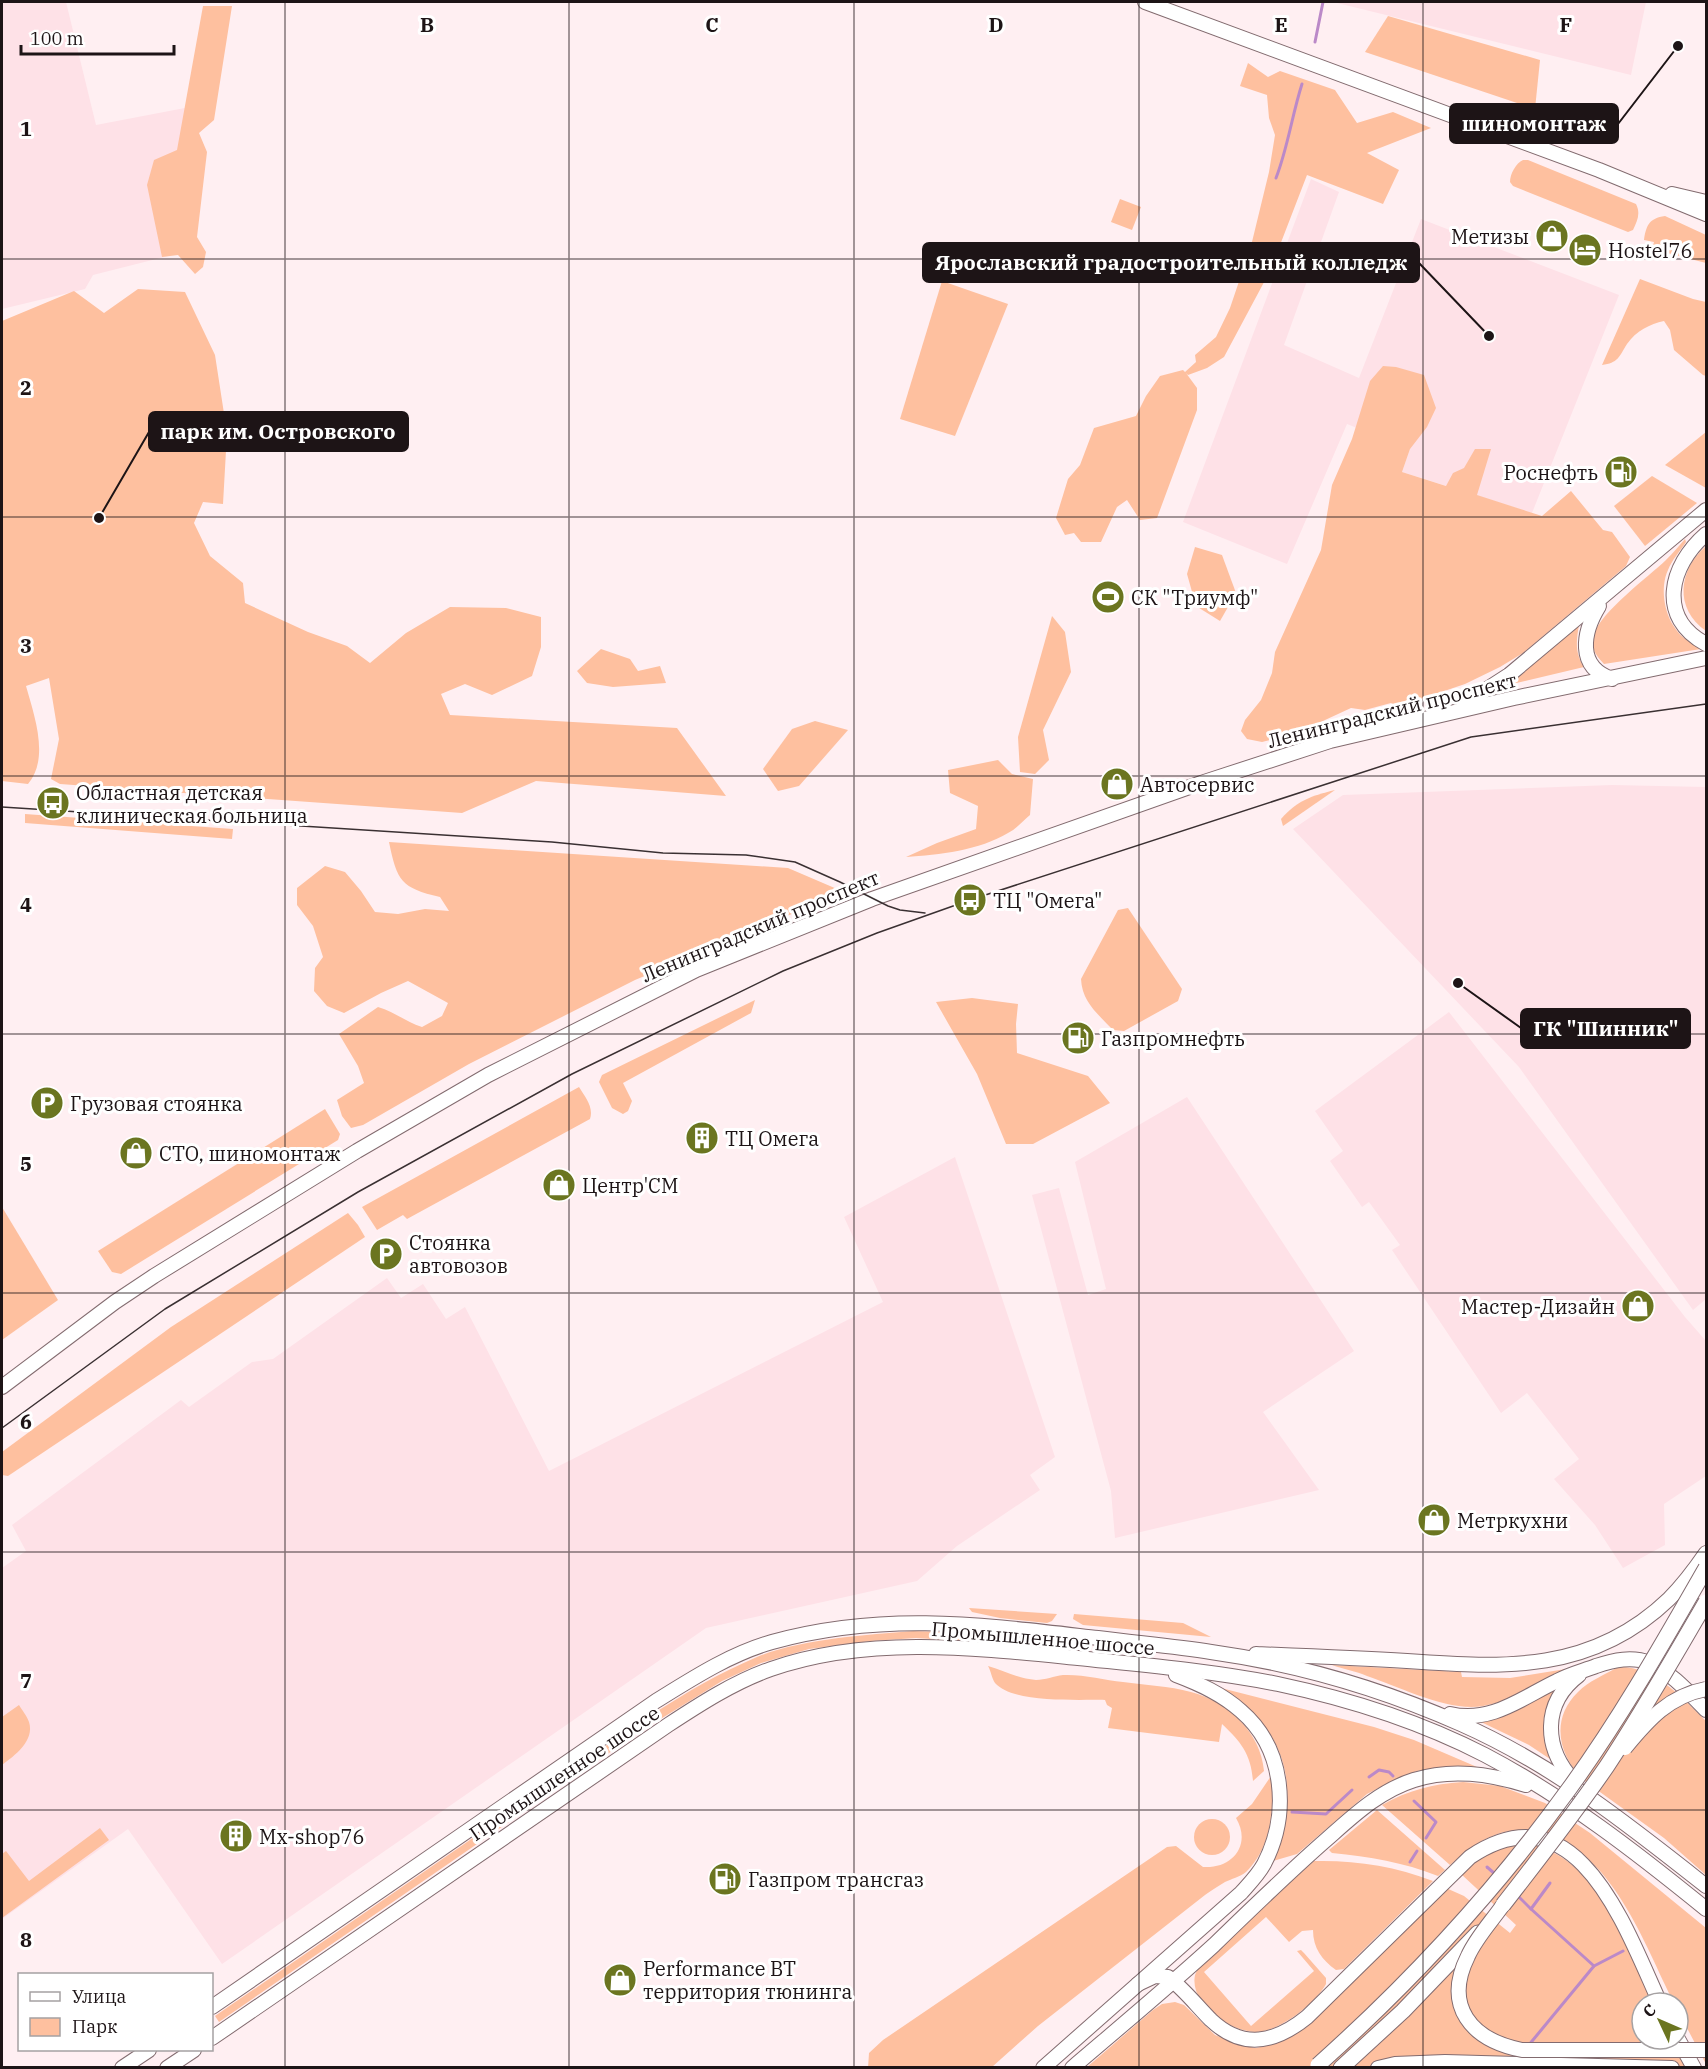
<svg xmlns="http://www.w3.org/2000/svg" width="1708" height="2069" font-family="'IBM Plex Serif',serif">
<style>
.built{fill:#fee1e7}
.green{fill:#fec09f}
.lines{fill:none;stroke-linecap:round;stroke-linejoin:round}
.stream{stroke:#bb89c8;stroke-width:3}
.major-casing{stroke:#826b6f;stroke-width:16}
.highway-casing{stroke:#826b6f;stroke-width:17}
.major{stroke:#fff;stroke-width:14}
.highway{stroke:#fff;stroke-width:15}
.tram{stroke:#3a3032;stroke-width:1.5}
.major-bridge-casing{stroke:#826b6f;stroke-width:16;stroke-linecap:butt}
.highway-bridge-casing{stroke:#826b6f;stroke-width:17;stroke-linecap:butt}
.major-bridge{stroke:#fff;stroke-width:14}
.highway-bridge{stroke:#fff;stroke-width:15}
.grid{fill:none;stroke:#1d1416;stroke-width:1.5;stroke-opacity:0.55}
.labels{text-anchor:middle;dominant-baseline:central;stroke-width:6;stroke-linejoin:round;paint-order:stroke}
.poi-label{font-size:20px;fill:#1d1416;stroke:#fff;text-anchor:start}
.street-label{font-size:20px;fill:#1d1416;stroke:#fff}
.grid-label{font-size:20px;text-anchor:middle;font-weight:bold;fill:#1d1416;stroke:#fff;stroke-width:6;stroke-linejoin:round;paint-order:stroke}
.leader{fill:none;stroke:#1d1416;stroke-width:2}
.callout-dot{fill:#1d1416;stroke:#fff;stroke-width:2}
.callout{fill:#1d1416;stroke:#1d1416;stroke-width:2}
.callout-label{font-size:21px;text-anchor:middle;font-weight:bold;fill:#fff}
</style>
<rect width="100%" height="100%" fill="#ffeff2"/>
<g class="built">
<path d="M2 2H66L96 125 190 107 180 253 93 275 85 289 2 309Z"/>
<path d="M1337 2H1646L1631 75 1337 3Z"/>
<path d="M1311 179 1339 192 1284 345 1359 378 1421 219 1619 295 1532 513 1402 472 1410 449 1347 424 1287 564 1183 522Z"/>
<path d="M1612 785 1706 787V1299L1693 1310 1519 1067 1293 829 1343 795Z"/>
<path d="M1449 1012 1685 1317 1706 1341V1476L1664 1504 1665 1545 1623 1568 1595 1525 1554 1479 1579 1459 1527 1393 1501 1413 1392 1250 1400 1245 1369 1202 1362 1207 1330 1161 1343 1151 1315 1111Z"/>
<path d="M1187 1097 1354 1351 1263 1412 1319 1490 1115 1538 1111 1491 1032 1195 1059 1188 1088 1295 1106 1289 1075 1162Z"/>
<path d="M955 1157 1055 1457 1030 1475 1040 1490 957 1546 917 1581 706 1628 222 1964 128 1829 2 1919V1568L26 1551 12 1525 181 1400 189 1407 252 1362 273 1359 387 1278 401 1298 423 1284 446 1319 465 1307 549 1471 883 1302 844 1217Z"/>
</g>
<g class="green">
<path d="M203 6H232L214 120 199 133 207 152 197 237 206 252 203 267 195 274 178 255 162 257 147 185 154 160 177 150Z"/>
<path d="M1388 16 1540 60 1535 109 1365 52Z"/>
<path d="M1248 63 1268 77 1280 71 1335 90 1357 123 1393 112 1431 128 1367 153 1399 170 1383 204 1307 175 1270 271 1224 357 1207 368 1188 375 1186 373 1197 388V410L1157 518 1140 520 1127 500 1117 507 1101 542H1081L1074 533 1065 535 1056 518 1068 479 1080 465 1094 428 1136 416 1146 396 1160 376 1183 370 1185 372 1196 362 1195 355 1216 337 1230 308 1251 246 1269 172 1275 135 1269 118 1267 95 1240 86Z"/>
<path d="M1523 160H1528L1636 204C1641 214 1637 221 1633 230L1628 232 1513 186 1510 182C1510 174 1516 163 1523 160Z"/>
<path d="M1120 199 1141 207 1132 230 1111 222Z"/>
<path d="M1665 216 1706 235V263L1652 249 1654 242 1644 240C1646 226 1649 218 1665 216Z"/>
<path d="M1640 279 1693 299 1706 302V376L1703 375 1674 350 1670 330 1664 321C1650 324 1636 331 1627 344 1619 357 1618 363 1602 365Z"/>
<path d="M942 281 1008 304 955 436 900 419Z"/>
<path d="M138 289 185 292 215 355 227 433 223 504 203 502 194 523 210 556 243 583 245 603 308 632 347 646 370 663 406 633 450 607 506 608 541 617V647L532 676 492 695 465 684 441 694 450 715 677 728 726 796 536 781 462 813 60 784 51 779 59 739 49 678 26 686C34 715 50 758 28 784L2 781V321L74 291 104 313Z"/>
<path d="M1383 366 1396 367 1424 375 1436 408 1427 427 1410 449 1402 472 1446 486 1453 473 1464 468 1475 449H1491L1477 495 1542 516 1571 491 1603 530 1612 532 1630 557 1626 566 1523 653 1500 667 1465 684 1397 707 1391 703 1365 710 1351 708 1297 733 1262 742 1247 739 1241 731 1245 720 1261 700 1272 673 1275 652 1321 550 1332 485 1352 439 1370 381Z"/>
<path d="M1706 432V488L1665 465Z"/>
<path d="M1652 476 1697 503 1645 546 1614 506Z"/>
<path d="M1685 539 1686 542C1680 551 1672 560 1668 570 1660 587 1664 613 1675 628 1681 638 1692 643 1701 649L1604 664C1595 655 1590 646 1594 634 1601 612 1648 577 1666 560 1673 553 1679 546 1685 539Z"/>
<path d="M1706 546V631C1674 609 1678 570 1706 546Z"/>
<path d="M1195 547 1222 555 1236 593 1220 621 1196 606 1187 574Z"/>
<path d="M1052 616 1065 632 1071 672 1043 730 1049 760 1035 774 1020 772 1018 737Z"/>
<path d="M1579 625C1576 642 1575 653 1584 667L1508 685Z"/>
<path d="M601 649 630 659 638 671 660 666 666 683 613 687 587 683 577 671Z"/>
<path d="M815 721 848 730 799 786 778 791 763 769 792 729Z"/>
<path d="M998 760 1012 774 1033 779 1030 815C1023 821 1016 829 1008 833 980 850 939 855 906 857L937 843 976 829 978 806 950 793 948 770Z"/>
<path d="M1335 790 1283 826 1281 819C1298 800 1311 796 1335 790Z"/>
<path d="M25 814 233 829 232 839 25 823Z"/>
<path d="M389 842 788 868 844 892 635 980 469 1064 363 1125 351 1128 342 1116 337 1100 364 1083 358 1066 339 1034 378 1007C395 1012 406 1022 422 1027L442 1016 448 1003 408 981 381 993 344 1013 327 1006 314 991 315 968 323 957 313 926 297 905V888L325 866 345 872 361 891 375 912 398 914 425 909 449 911 440 897C401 888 397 881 389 842Z"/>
<path d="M1128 908 1182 989 1178 1001 1124 1031 1113 1030C1098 1014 1082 1002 1081 979L1118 910Z"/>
<path d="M972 998 1018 1004 1016 1024 1017 1053 1088 1076 1110 1103 1033 1144H1006L977 1074 936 1002Z"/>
<path d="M755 1000 751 1013 623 1083 632 1101 628 1111 623 1114 612 1108 599 1082 602 1075Z"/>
<path d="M579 1087C585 1097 594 1107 590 1119L407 1219 403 1215 377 1230 362 1207Z"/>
<path d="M325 1109 340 1134 338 1140 121 1274 112 1272 98 1251Z"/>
<path d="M2 1207 58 1300 2 1340Z"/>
<path d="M348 1213 358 1225 365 1237 8 1476 2 1475V1452L171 1327Z"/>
<path d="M969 1608 1057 1614 1052 1621 1047 1623 1000 1618 972 1612Z"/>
<path d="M1074 1614 1183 1623 1211 1637 1083 1625 1073 1619Z"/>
<path d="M913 1631 982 1633 981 1642 916 1638 871 1641 809 1649 761 1663 722 1681 638 1733 219 2022 215 2016C324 1941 432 1866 541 1791 610 1744 679 1690 757 1657 800 1639 866 1635 913 1631Z"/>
<path d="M1332 1665 1461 1672 1462 1677 1510 1678 1572 1668C1544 1682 1514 1701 1483 1706 1448 1712 1400 1687 1367 1676 1356 1671 1343 1669 1332 1665Z"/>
<path d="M988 1666C1005 1671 1019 1679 1036 1680 1045 1680 1054 1676 1063 1675 1082 1674 1104 1680 1123 1682 1145 1685 1169 1686 1191 1692 1227 1701 1261 1732 1264 1771L1253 1781C1251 1754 1241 1742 1222 1724L1219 1742 1108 1728 1112 1708 1107 1705 1105 1700C1078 1699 1014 1704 995 1683 992 1679 991 1671 988 1666Z"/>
<path d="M1618 1667C1655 1666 1681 1697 1706 1721V1875L1664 1838 1586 1782C1559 1758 1549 1720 1578 1692 1589 1681 1604 1675 1618 1667Z"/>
<path d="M1564 1683C1549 1712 1539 1726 1550 1759L1529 1745 1481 1722C1512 1714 1537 1700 1564 1683Z"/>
<path d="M1221 1688 1374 1727 1414 1740 1477 1767 1455 1766 1435 1768 1417 1771 1396 1779 1367 1794 1297 1854 1273 1861C1302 1789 1288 1729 1221 1688Z"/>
<path d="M19 1705C22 1710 27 1716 29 1722 35 1741 14 1756 2 1765V1717Z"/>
<path d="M1271 1776C1275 1809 1271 1848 1246 1872 1240 1877 1231 1879 1225 1882 1218 1886 1211 1891 1205 1895L1038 2026 992 2067 868 2068 869 2053 883 2040 1167 1847 1176 1846 1203 1867C1232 1869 1252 1845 1236 1818L1252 1804Z"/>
<path d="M1463 1782 1500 1786 1545 1803 1590 1833 1706 1928V2064L1678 2011V2003H1674C1644 1944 1612 1849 1540 1833 1524 1830 1511 1829 1495 1835 1478 1841 1464 1853 1450 1865L1382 1805C1409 1790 1432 1784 1463 1782Z"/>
<path d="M1377 1810 1445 1870 1438 1876C1403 1862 1370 1857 1332 1853L1329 1850Z"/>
<circle cx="1212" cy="1837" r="18"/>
<path d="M100 1828 109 1840 2 1918V1854L6 1851 29 1881Z"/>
<path d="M1509 1844C1518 1845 1528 1844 1537 1846 1600 1864 1630 1949 1655 2003H1642V2039H1672L1689 2068H1086L1153 2010 1162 2004 1175 2002 1184 2005 1215 2035 1240 2045 1256 2048 1278 2043 1307 2027 1446 1888 1464 1896 1510 1933 1516 1925 1461 1874 1480 1857Z"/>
<path d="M1314 1861C1355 1860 1394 1866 1433 1881L1344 1969 1336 1970C1322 1960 1313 1948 1313 1930L1302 1931 1289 1942 1266 1917 1204 1972 1251 2026 1314 1971 1297 1951 1301 1950 1304 1953 1326 1978V1984C1316 2003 1279 2032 1256 2032 1230 2032 1189 2004 1195 1975 1197 1969 1201 1964 1204 1959Z"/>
</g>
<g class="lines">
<g class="stream">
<path d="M1315 42 1323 2"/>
<path d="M1276 178C1288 147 1292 115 1302 84"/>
<path d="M1369 1777 1379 1770 1389 1772 1393 1776"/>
<path d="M1414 1801 1436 1822 1426 1838"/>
<path d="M1292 1812 1326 1814 1352 1790"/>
<path d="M1410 1862 1417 1851"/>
<path d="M1487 1867 1495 1874"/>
<path d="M1550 1883 1531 1909 1594 1966"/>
<path d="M1517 1895 1531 1909"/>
<path d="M1528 2046 1594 1966 1623 1951"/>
</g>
<defs>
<g id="major">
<path d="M1145 2 1599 170 1706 214"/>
<path d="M1672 194 1706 202"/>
<path d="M1706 534C1669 566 1657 618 1706 644"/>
<path d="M1599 606C1583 632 1576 667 1612 679"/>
<path d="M1464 704 1509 675 1706 510"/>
<path d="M2 1387 115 1302 154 1276 357 1151 488 1075 696 970 872 899 1201 783 1330 741 1514 698 1706 658"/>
<path d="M1256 1654C1306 1656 1357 1658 1407 1661 1505 1668 1592 1673 1669 1599 1683 1585 1695 1569 1706 1553"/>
<path d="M1450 1714C1491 1724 1523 1697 1557 1681 1570 1674 1583 1671 1596 1666 1614 1660 1632 1656 1650 1663 1672 1673 1690 1694 1706 1710"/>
<path d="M1574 1781C1543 1748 1542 1703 1579 1675"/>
<path d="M1138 1984 1155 1976 1168 1977C1184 1989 1197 2006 1211 2020 1243 2050 1275 2043 1307 2017L1470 1857C1577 1785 1625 1927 1660 2003"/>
<path d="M212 2007 656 1701C693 1678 730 1654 772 1642 885 1611 984 1625 1098 1638 1136 1643 1174 1646 1211 1652 1296 1664 1382 1689 1461 1724 1552 1764 1629 1825 1706 1886"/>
<path d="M212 2038 668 1725C700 1704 734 1682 771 1669 868 1635 978 1648 1078 1658 1144 1665 1213 1671 1278 1684 1349 1699 1421 1722 1485 1755 1565 1797 1637 1853 1706 1909"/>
<path d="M1678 2039 1694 2068"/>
<path d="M122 2068 149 2050"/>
<path d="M167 2068 194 2050"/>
<path d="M1043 2068 1241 1893C1249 1884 1258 1875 1264 1864 1290 1814 1285 1749 1241 1711 1222 1694 1200 1684 1176 1675"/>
<path d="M1072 2068C1120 2027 1168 1987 1214 1945 1251 1909 1288 1873 1327 1839 1353 1816 1379 1791 1414 1780 1452 1768 1489 1774 1526 1785"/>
<path d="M1378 2068 1395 2064 1445 2062 1672 2068"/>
</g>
<path id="highway" d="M1341 2068 1403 2011 1478 1933"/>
</defs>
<use href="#major" class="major-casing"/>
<use href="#highway" class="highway-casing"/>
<use href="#major" class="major"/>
<use href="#highway" class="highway"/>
<g class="tram">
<path d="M2 807 552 842 663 853 746 855 795 862 840 882 888 906 900 910 925 913"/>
<path d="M2 1428 165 1309 358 1192 572 1074 783 971 877 933 970 900 1471 737 1706 704"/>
</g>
<defs>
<g id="major-bridge">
<path d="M1625 1748C1648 1720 1669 1696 1706 1689"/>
<path d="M1503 1905C1491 1922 1476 1938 1468 1956 1443 2006 1471 2040 1522 2050H1706"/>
</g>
<g id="highway-bridge">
<path d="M1503 1905C1538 1860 1574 1814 1607 1766 1642 1713 1674 1657 1706 1602"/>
<path d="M1318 2065C1411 1982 1496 1890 1569 1789 1620 1719 1663 1643 1706 1568"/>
</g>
</defs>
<use href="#major-bridge" class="major-bridge-casing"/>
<use href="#highway-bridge" class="highway-bridge-casing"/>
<use href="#major-bridge" class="major-bridge"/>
<use href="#highway-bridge" class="highway-bridge"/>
</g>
<path class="grid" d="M285 2V2068M569 2V2068M854 2V2068M1139 2V2068M1423 2V2068M2 259H1706M2 517H1706M2 776H1706M2 1034H1706M2 1293H1706M2 1552H1706M2 1810H1706"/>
<defs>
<symbol id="shop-disc" viewBox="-11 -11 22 22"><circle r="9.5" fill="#6b7520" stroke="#fff"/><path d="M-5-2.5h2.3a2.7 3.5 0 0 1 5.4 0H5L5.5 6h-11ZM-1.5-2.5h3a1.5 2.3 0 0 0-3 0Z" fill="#fff"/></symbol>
<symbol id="hotel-disc" viewBox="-11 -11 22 22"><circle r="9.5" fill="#6b7520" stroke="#fff"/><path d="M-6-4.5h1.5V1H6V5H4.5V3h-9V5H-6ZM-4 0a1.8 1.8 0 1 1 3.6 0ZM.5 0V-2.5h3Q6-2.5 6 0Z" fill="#fff"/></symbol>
<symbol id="fuel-disc" viewBox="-11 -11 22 22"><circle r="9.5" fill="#6b7520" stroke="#fff"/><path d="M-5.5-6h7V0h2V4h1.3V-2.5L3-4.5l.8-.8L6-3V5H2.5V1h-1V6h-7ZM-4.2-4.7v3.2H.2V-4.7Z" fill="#fff"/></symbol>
<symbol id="stadium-disc" viewBox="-11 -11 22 22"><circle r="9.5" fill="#6b7520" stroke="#fff"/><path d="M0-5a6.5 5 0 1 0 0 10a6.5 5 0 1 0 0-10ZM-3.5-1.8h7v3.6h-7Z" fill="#fff"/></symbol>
<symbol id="bus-disc" viewBox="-11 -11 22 22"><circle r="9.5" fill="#6b7520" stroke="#fff"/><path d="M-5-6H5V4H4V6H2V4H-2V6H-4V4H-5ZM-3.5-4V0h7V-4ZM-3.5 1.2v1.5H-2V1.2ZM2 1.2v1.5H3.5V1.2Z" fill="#fff"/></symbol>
<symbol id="parking-disc" viewBox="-11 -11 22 22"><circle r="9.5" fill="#6b7520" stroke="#fff"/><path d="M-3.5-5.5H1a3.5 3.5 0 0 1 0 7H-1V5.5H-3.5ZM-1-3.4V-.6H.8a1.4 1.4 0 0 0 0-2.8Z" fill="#fff"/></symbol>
<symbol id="building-disc" viewBox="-11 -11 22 22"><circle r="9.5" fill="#6b7520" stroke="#fff"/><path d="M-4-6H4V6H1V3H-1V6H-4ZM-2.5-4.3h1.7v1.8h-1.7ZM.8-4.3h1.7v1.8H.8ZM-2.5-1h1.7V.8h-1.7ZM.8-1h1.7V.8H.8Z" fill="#fff"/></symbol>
</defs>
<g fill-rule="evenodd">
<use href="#shop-disc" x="1533" y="217" width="38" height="38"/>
<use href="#hotel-disc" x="1566" y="231" width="38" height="38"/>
<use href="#fuel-disc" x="1602" y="453" width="38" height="38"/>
<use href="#stadium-disc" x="1089" y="578" width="38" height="38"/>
<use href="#shop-disc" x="1098" y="765" width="38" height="38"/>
<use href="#bus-disc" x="34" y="784" width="38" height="38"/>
<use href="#bus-disc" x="951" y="881" width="38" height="38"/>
<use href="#fuel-disc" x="1059" y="1019" width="38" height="38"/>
<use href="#parking-disc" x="28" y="1084" width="38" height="38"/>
<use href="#building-disc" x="683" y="1119" width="38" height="38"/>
<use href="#shop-disc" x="117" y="1134" width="38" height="38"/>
<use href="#shop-disc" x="540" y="1166" width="38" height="38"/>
<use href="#parking-disc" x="367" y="1235" width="38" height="38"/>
<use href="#shop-disc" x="1619" y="1287" width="38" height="38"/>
<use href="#shop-disc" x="1415" y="1501" width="38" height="38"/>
<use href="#building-disc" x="217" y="1817" width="38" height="38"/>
<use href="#fuel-disc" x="706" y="1860" width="38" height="38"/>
<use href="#shop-disc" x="601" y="1961" width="38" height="38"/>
</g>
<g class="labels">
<g class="poi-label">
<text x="1529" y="236" text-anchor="end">Метизы</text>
<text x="1608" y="250">Hostel76</text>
<text x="1598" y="472" text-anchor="end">Роснефть</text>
<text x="1131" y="597">СК "Триумф"</text>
<text x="1140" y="784">Автосервис</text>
<text x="76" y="792">Областная детская<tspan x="76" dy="23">клиническая больница</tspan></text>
<text x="993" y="900">ТЦ "Омега"</text>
<text x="1101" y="1038">Газпромнефть</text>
<text x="70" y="1103">Грузовая стоянка</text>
<text x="725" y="1138">ТЦ Омега</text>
<text x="159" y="1153">СТО, шиномонтаж</text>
<text x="582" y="1185">Центр'СМ</text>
<text x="409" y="1242">Стоянка<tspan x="409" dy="23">автовозов</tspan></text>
<text x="1615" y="1306" text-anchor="end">Мастер-Дизайн</text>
<text x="1457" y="1520">Метркухни</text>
<text x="259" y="1836">Mx-shop76</text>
<text x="748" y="1879">Газпром трансгаз</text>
<text x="643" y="1968">Performance BT<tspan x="643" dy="23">территория тюнинга</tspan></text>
</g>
<g class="street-label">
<text transform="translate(1392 710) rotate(-14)">Ленинградский проспект</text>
<text transform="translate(760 926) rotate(-23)">Ленинградский проспект</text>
<text transform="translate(1043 1638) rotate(5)">Промышленное шоссе</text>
<text transform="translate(564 1773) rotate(-34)">Промышленное шоссе</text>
</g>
</g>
<g class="grid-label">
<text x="427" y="32">B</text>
<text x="712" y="32">C</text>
<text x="996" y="32">D</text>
<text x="1281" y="32">E</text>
<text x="1566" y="32">F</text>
<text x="26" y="136">1</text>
<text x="26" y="395">2</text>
<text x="26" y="653">3</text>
<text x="26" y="912">4</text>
<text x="26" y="1171">5</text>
<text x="26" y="1429">6</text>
<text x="26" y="1688">7</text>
<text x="26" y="1947">8</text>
</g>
<path class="leader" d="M1678 46L1618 124M1489 336L1419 263M99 518L149 432M1458 983L1521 1028"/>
<g class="callout-dot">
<circle cx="1678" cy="46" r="6"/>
<circle cx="1489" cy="336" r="6"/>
<circle cx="99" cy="518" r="6"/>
<circle cx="1458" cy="983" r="6"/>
</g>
<g class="callout">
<rect x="1450" y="104" width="168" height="39" rx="6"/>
<rect x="923" y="243" width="496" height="39" rx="6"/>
<rect x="149" y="412" width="259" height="39" rx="6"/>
<rect x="1521" y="1009" width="169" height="39" rx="6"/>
</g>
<g class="callout-label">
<text x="1534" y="131">шиномонтаж</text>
<text x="1171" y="270">Ярославский градостроительный колледж</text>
<text x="278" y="439">парк им. Островского</text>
<text x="1606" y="1036">ГК "Шинник"</text>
</g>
<rect width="1708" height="2069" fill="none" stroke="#1d1416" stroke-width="6"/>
<rect x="18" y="1973" width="195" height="78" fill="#ffffff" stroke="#a5a1a2" stroke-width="1.5"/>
<rect x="30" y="1992" width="30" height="9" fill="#ffffff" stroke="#a5a1a2" stroke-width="1.5"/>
<text x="72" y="2003" font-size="18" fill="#1d1416">Улица</text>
<rect x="30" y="2018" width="30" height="18" fill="#fec09f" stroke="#a5a1a2" stroke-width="1.5"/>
<text x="72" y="2033" font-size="18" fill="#1d1416">Парк</text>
<g transform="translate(1660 2021) rotate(314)"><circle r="28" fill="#ffffff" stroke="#a5a1a2" stroke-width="1.5"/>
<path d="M0-4.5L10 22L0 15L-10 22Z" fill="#6b7520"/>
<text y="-9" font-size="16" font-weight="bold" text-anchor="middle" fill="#1d1416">С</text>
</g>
<path d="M21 45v9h153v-9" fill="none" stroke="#1d1416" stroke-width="3"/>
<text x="30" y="45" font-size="18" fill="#1d1416" stroke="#ffffff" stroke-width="4.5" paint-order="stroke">100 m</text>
</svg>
